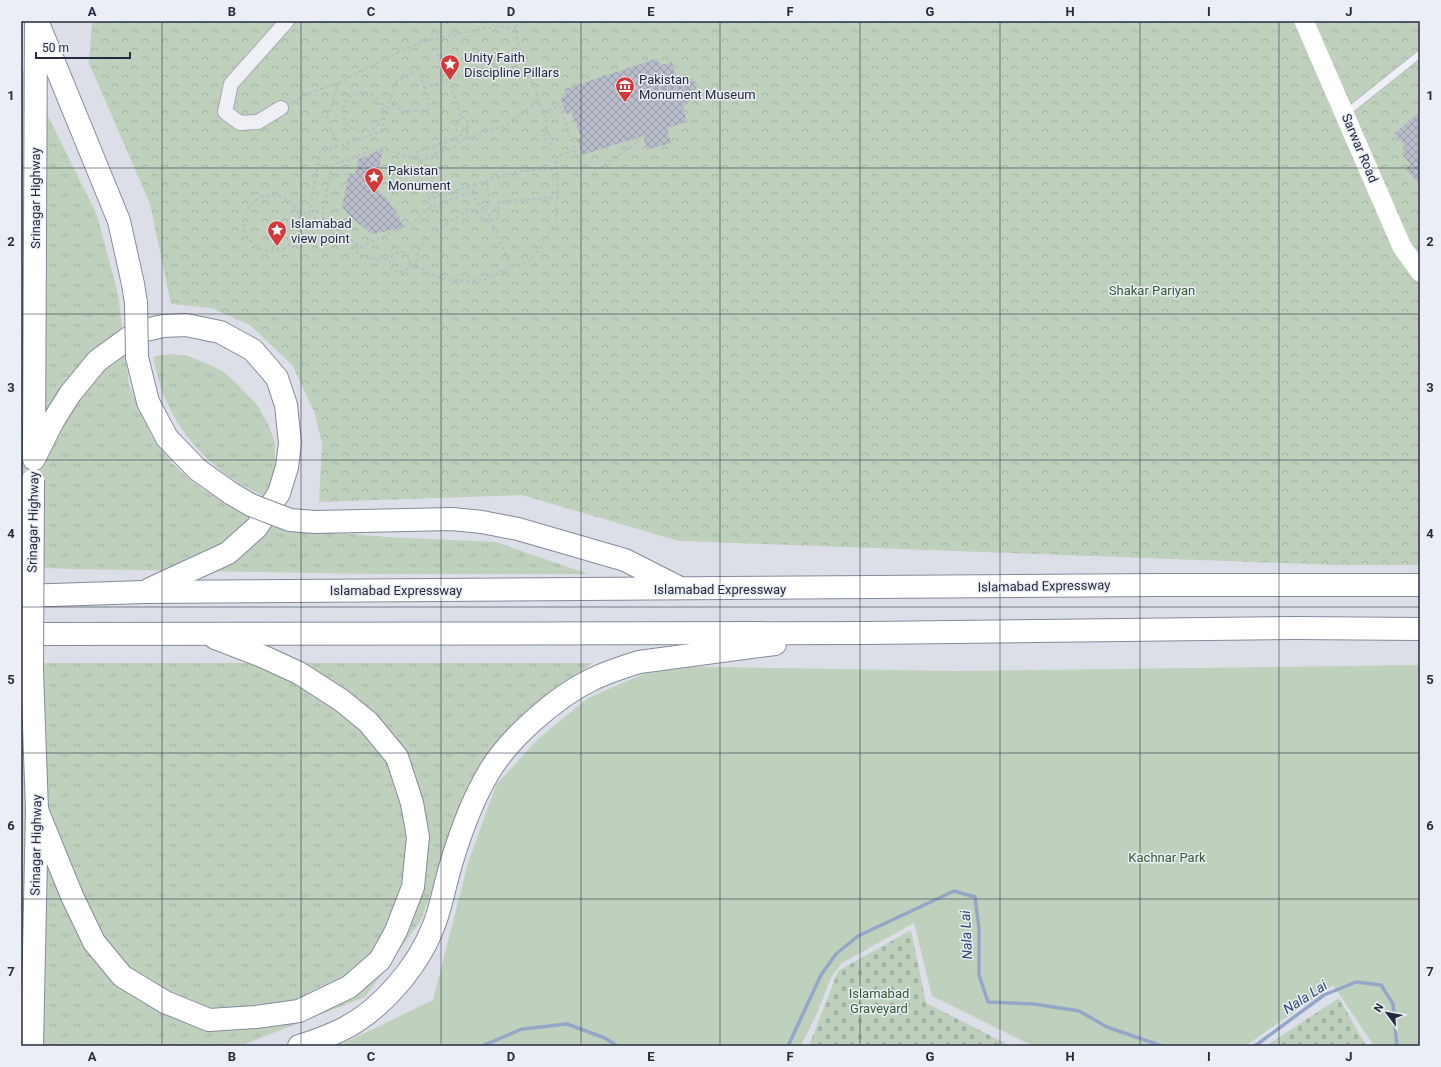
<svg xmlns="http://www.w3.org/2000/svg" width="1441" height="1067" font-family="Roboto,sans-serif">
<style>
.grass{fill:url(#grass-tufts)}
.forest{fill:url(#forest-crowns)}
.cemetery{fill:url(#cemetery-stones)}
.park{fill:#bfd1bd}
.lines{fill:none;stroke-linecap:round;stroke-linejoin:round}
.stream{stroke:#95a7c9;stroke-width:3.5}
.building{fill:url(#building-cross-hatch)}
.lane-casing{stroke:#a5a9b4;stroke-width:8}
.street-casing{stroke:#a5a9b4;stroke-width:16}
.highway-casing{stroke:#838a9e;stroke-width:24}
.path{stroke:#babdc5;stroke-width:2;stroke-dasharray:3 3;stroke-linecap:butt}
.lane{stroke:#eff0f5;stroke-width:7}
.street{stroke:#eff0f5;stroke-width:14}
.secondary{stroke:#fff;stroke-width:19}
.highway{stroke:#fff;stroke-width:22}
.highway-bridge-casing{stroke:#838a9e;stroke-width:24;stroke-linecap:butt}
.highway-bridge{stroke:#fff;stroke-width:22}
.grid{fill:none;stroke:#252b3e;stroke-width:1;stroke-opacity:0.55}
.labels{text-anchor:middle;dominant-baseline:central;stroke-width:3;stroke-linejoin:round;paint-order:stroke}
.poi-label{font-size:13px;fill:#252b3e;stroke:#ebeef5;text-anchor:start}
.street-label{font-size:13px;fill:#252b3e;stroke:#ebeef5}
.park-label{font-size:13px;fill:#345a32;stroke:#ebeef5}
.water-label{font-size:14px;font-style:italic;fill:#2e4373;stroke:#ebeef5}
.neatline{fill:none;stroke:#252b3e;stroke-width:1.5}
.grid-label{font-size:13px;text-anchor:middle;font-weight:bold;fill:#252b3e}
</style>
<defs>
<pattern id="grass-tufts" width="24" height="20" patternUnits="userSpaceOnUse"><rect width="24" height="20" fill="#bfd1bd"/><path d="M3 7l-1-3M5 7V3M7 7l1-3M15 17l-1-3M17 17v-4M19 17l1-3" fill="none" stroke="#a4b4a4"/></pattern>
<pattern id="forest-crowns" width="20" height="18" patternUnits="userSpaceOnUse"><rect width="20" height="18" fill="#bfd1bd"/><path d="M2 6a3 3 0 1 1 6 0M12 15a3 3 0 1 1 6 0" fill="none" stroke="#a4b4a4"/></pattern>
<pattern id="cemetery-stones" width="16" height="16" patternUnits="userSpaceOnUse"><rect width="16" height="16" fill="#bfd1bd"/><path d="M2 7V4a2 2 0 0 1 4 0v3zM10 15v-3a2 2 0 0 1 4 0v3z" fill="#a4b4a4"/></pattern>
<pattern id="building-cross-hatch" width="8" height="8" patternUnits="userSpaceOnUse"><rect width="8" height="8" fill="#b9bdca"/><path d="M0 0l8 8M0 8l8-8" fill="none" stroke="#969aa5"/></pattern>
</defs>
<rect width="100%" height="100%" fill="#dcdfe7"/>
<g class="grass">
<path d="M21 66 46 112 97 215 118 294 129 385 151 435 171 462 194 483 228 506 281 528 386 537 496 542 588 574H372L71 569 21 567Z"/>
<path d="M170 354 188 356 206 363 224 372 235 382 258 406 268 424 275 443V474L267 498C255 491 242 486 231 478 206 461 182 434 169 407 161 391 157 374 153 357Z"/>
<path d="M21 663H592L480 766 420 922 365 997 240 1046H21Z"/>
</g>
<path class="forest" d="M92 21H1420V565H1337L679 541 522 495 319 502 322 444 315 414 293 366 250 325 211 308 171 304 150 204 89 63Z"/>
<g class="cemetery">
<path d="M911 930 926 1003 1011 1046H809L838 971Z"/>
<path d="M1339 998 1366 1046H1266Z"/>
</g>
<path class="park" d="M1420 665V1046H1374L1333 985 1245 1046H1033L932 996 914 923 842 963 832 976 817 1013 801 1046H338L433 1000 468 863 496 785 539 738 588 698 662 666 958 671Z"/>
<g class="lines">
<g class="stream">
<path d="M482 1046 522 1029 567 1024 605 1038 617 1046"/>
<path d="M788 1046 821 975 836 954 858 936 954 891 975 897 979 929V975L988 1002 1034 1004 1079 1011 1107 1027 1162 1046"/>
<path d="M1255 1046 1324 995 1356 982 1381 985 1393 1004 1395 1027 1397 1046"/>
</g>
</g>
<g class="building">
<path d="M656 59 662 65 672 62 676 76 685 74 697 83 693 99 683 107 687 122 667 128 671 143 647 150 643 136 582 155 578 141 581 137 571 112 566 114 560 98 566 95 565 89Z"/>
<path d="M1420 111V185L1406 170 1410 164 1402 154 1405 146 1394 134Z"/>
<path d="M383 149 377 179 370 183 388 200 405 227 372 234 352 218 342 207 349 173 355 175 359 159Z"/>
</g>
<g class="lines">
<defs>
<path id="lane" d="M1346 113 1420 54"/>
<path id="street" d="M281 108 258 122 240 123 225 112 231 84 287 21"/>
<g id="highway">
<path d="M40 28 119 221 133 284 136 303"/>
<path d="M137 357 148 402 167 438 198 470 232 494"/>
<path d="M34 454 36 21"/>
<path d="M34 459 53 421 70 394 97 361 137 332 163 326 186 325 220 332 253 350 277 378 286 405 290 443 287 467 279 493 257 527 228 553 150 589"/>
<path d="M315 522 452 519 482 522 518 529 625 560 678 587"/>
<path d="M21 596 144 592 1157 585H1420"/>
<path d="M21 634 868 633 1295 628 1420 629"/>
<path d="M37 810 72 896 94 942 122 976 165 1002 209 1020 256 1017 299 1011 349 987 380 960 396 931 413 887 418 837 412 803 397 757 368 722 341 700 299 673 262 656 215 638"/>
<path d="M32 1046 37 810 32 671"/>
<path d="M299 1046C313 1042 326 1037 339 1031 380 1012 418 967 434 925 442 904 445 883 452 861 461 831 473 799 489 772 509 738 556 697 591 680 607 672 623 667 639 662L775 644"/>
</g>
</defs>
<use href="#lane" class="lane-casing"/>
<use href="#street" class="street-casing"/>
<use href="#highway" class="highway-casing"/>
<g class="path">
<path d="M515 27 521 21"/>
<path d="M419 68 429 109 403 112 398 107 389 102 395 90 393 84Z"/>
<path d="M449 79 461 118 456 123V130L466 139"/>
<path d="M443 81 438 58V54L443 57 451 78"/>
<path d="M424 88 521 54 547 121"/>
<circle cx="363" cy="112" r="20"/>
<path d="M538 101 504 126 459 141 458 145 419 161 414 158 380 148 332 165 322 217 360 247 411 224 431 207 472 192 476 184 520 171 556 169"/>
<path d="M293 102 311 92 338 84"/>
<path d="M543 113 560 106 575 150 555 157"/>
<path d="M462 118H466L468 125 466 139"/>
<path d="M546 120 547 133"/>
<circle cx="547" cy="137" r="3.5"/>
<path d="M433 146 436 154"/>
<path d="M337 147 328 117 338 84 364 69 421 42 485 28 515 27 521 54"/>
<path d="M575 150 582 167 599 169 638 142"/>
<path d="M414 158 415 153 454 138 459 139V141"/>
<path d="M420 161 425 170 420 171 417 184 426 187 430 198"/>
<path d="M449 192 450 200"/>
<path d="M472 192 481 208 485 207 511 267"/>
<circle cx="272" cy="223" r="28"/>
<path d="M431 207 429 199 475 184"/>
<path d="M485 207 488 205 489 196 486 181"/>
<path d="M298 212 309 214 320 152 361 139 381 131 389 102 381 105"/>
<path d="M309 214 363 257 389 260"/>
<circle cx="400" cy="262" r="10"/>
<path d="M409 266 422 269 442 279 464 281 484 280 511 267 528 263 543 244 556 219 558 187 555 157 548 140"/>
<path d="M415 267C417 261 418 254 420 249 429 233 455 218 471 209L486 222 499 218 498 202 557 197"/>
</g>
<use href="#lane" class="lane"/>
<use href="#street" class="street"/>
<path class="secondary" d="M1304 21 1402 247 1420 272"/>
<use href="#highway" class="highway"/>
<defs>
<g id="highway-bridge">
<path d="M136 303 137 357"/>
<path d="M232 494 251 505 290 520 315 522"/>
<path d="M32 671 33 480"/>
</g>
</defs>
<use href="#highway-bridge" class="highway-bridge-casing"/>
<use href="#highway-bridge" class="highway-bridge"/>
</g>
<path class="grid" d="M162 21V1046M301 21V1046M441 21V1046M581 21V1046M720 21V1046M860 21V1046M1000 21V1046M1140 21V1046M1279 21V1046M21 168H1420M21 314H1420M21 460H1420M21 607H1420M21 753H1420M21 899H1420"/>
<defs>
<symbol id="sight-pin" viewBox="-11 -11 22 30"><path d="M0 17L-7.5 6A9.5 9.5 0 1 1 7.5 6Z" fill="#d4393a" stroke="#ebeef5"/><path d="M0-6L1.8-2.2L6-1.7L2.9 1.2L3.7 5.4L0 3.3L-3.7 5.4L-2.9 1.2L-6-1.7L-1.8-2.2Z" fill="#fff"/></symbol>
<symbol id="museum-pin" viewBox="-11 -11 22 30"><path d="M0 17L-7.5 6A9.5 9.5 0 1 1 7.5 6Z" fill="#d4393a" stroke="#ebeef5"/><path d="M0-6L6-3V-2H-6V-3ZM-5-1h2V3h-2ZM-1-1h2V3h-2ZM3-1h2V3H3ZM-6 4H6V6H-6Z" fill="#fff"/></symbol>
</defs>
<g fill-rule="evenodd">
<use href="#sight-pin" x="439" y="53" width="22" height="30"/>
<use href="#museum-pin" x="614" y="75" width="22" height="30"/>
<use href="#sight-pin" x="363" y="166" width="22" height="30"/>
<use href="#sight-pin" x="266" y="219" width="22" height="30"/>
</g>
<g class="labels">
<g class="poi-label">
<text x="464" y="57">Unity Faith<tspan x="464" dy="15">Discipline Pillars</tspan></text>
<text x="639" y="79">Pakistan<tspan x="639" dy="15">Monument Museum</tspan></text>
<text x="388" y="170">Pakistan<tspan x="388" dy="15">Monument</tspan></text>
<text x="291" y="223">Islamabad<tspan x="291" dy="15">view point</tspan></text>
</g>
<g class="street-label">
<text transform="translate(1360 148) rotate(67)">Sarwar Road</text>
<text transform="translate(35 198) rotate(-90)">Srinagar Highway</text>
<text transform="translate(33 522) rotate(-89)">Srinagar Highway</text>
<text transform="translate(1044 586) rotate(-1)">Islamabad Expressway</text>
<text x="720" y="589">Islamabad Expressway</text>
<text x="396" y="590">Islamabad Expressway</text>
<text transform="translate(36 845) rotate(-89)">Srinagar Highway</text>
</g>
<g class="park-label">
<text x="1152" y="290">Shakar Pariyan</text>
<text x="1167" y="857">Kachnar Park</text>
<text x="879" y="993">Islamabad<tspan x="879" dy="15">Graveyard</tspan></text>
</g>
<g class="water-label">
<text transform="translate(966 935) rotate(-93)">Nala Lai</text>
<text transform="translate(1305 997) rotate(-33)">Nala Lai</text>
</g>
</g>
<rect width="1441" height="1067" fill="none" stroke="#ebeef5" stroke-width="44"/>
<g transform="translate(1387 1013) rotate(302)" stroke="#ebeef5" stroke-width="3" paint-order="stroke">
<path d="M0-3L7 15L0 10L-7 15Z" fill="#252b3e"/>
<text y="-6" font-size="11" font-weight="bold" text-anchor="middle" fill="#252b3e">N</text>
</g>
<path d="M36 52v6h94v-6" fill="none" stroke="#252b3e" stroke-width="2"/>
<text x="42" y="52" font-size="12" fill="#252b3e" stroke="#ebeef5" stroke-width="3" paint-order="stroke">50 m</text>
<rect x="22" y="22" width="1397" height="1023" class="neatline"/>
<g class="grid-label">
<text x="92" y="16">A</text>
<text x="232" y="16">B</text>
<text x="371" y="16">C</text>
<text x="511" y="16">D</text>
<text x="651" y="16">E</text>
<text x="790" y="16">F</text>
<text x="930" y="16">G</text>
<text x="1070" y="16">H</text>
<text x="1209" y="16">I</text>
<text x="1349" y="16">J</text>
<text x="11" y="100">1</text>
<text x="1430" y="100">1</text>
<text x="11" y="246">2</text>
<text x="1430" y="246">2</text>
<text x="11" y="392">3</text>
<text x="1430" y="392">3</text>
<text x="11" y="538">4</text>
<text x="1430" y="538">4</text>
<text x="11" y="684">5</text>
<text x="1430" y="684">5</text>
<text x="11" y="830">6</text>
<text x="1430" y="830">6</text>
<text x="11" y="976">7</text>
<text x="1430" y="976">7</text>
<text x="92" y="1061">A</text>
<text x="232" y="1061">B</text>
<text x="371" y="1061">C</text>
<text x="511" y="1061">D</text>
<text x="651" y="1061">E</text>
<text x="790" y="1061">F</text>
<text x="930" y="1061">G</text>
<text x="1070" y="1061">H</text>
<text x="1209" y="1061">I</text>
<text x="1349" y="1061">J</text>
</g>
</svg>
